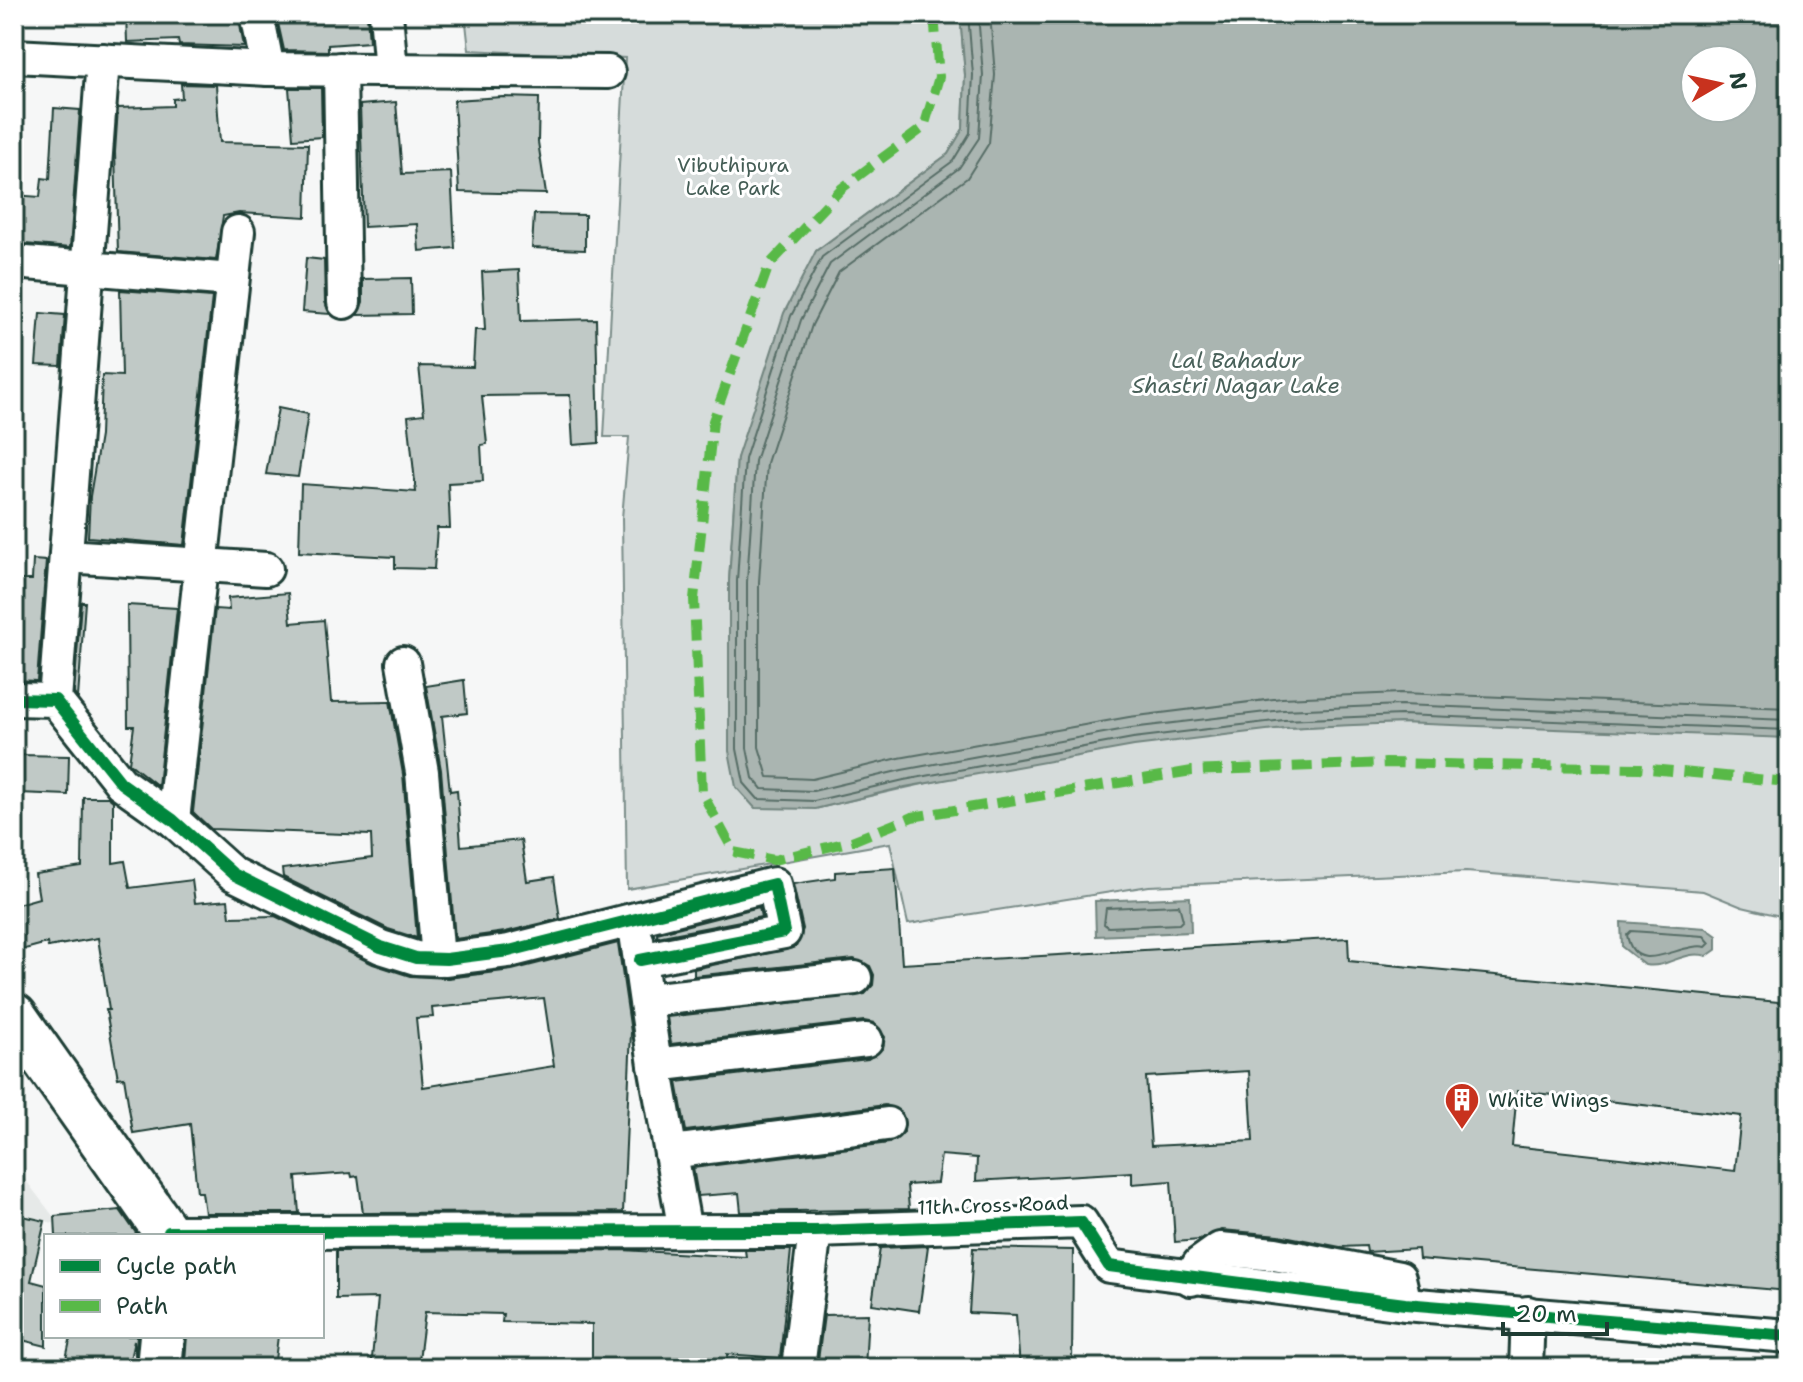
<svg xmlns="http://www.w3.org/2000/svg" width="1803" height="1382" font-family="'Shantell Sans',sans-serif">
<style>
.built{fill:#e6e9e8}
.green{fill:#d6dcdb;stroke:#7a8c88;stroke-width:2}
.water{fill:#aab5b1;stroke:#72857f;stroke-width:2;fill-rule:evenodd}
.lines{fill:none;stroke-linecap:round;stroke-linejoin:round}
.shore{stroke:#576d66;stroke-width:2}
.building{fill:#c0c9c6;stroke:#1f3d34;stroke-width:2;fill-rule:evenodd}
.street-casing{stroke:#1f3d34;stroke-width:38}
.secondary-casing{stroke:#1f3d34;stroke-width:50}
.street{stroke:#fff;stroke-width:32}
.secondary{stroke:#fff;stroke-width:44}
.quiet{stroke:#58b947;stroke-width:10;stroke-dasharray:20 10;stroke-linecap:butt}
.cycleway-casing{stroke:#fff;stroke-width:17}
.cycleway{stroke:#00873e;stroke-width:12}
.labels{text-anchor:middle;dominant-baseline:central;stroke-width:6;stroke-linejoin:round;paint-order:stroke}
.park-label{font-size:20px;fill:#445d55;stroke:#fff}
.poi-label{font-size:20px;fill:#1f3d34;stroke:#fff;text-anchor:start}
.street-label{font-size:20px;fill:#1f3d34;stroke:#fff}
.water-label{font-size:22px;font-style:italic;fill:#49615a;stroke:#fff}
</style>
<rect width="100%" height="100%" fill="#f6f7f7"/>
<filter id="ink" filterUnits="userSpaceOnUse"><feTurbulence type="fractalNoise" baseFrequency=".0125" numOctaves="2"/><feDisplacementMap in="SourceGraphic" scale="16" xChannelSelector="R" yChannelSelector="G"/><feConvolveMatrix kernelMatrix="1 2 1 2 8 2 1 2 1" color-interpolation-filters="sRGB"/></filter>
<g filter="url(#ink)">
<path class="built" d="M14 1165 60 1225 14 1212Z"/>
<path class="green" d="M465 14H960L965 75 963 129 948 154 816 251 737 458 729 581V751L815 809C968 772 1128 739 1286 728 1453 716 1622 728 1789 738V918L1742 907 1703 891 1466 872 1149 886 908 924 890 843 627 889 622 518 629 437H604L625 58 469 50Z"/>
<g class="water">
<path d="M960 14H1789V738L1400 723 1284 728 1134 746 905 787 815 809 755 808 736 787 729 751V581L737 458 784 313 816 251 948 154 963 129 965 75ZM1695 60H1743V108H1695Z"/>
<path d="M1190 897 1191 932 1096 936 1095 901Z"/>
<path d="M1621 922 1706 928 1717 936V949L1707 956C1683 949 1669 969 1645 965L1622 947Z"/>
</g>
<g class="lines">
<g class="shore">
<path d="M968 14 973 75 970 133 953 161 822 257 791 316 745 459 737 581V749L744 783 758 799 814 801 904 780 1133 738 1284 720 1401 715 1789 730"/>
<path d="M978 14 983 75 979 138 959 168 830 264 801 320 755 461 747 582V748L753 778 762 789 813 791 902 770 1131 728 1283 710 1401 705 1789 720"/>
<path d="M990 14 995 75 989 143 967 178 839 272 812 325 767 463 759 582V747L768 777 812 779 899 758 1129 717 1282 698 1401 693 1789 708"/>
<path d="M1179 905 1183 920 1179 924 1108 927 1104 924 1106 908Z"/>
<path d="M1631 931 1704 936 1710 943 1706 947C1681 941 1635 980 1627 935Z"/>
</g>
</g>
<g class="building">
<path d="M126 14H238L244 47 179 45 178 40 127 42Z"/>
<path d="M276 14H326V18L367 15 369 42 328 45V51L284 50Z"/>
<path d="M181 84 216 85 220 142 308 144 306 217 239 213 223 216 216 260 118 252 115 152 118 108 173 106V99L182 98Z"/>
<path d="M289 88H321L322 137 293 139Z"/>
<path d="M503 97 539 98 538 142 546 194 459 192 454 100Z"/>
<path d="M396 102 402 174 451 172 455 248 419 251 417 224 364 227 360 105Z"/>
<path d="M54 108 80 110 70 248 14 243V195L40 197 42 178 50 179Z"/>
<path d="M534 214 585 215V250L532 248Z"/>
<path d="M306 258 324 260 325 302 330 314 302 312Z"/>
<path d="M519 270 521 321 596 319 599 443 573 445 570 395 482 396 487 444 481 445 483 481 448 483 450 528H437L434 569 395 568V557L299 552 301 484 416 492 408 416 424 414 419 366 473 367 475 330H485L482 272Z"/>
<path d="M411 278 412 314 357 315 363 302V279Z"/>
<path d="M120 290 212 297 184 545 88 537 90 496 100 436 102 375 122 376Z"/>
<path d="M40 313 65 315 61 366 36 365Z"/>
<path d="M278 408 308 414 298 477 266 474Z"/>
<path d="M33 560 46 561 37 681 14 680V580H32Z"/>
<path d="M288 593 291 623 324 620 331 702 390 701 403 774 417 938 388 929 283 877 282 869 372 858 371 835 211 829 193 812 215 609 229 610 228 598Z"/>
<path d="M81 602H85L78 698 74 694Z"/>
<path d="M127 605 177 608 158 786 129 763 134 726H128Z"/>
<path d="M464 680 467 713 442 716 450 791 457 790 461 846 521 840 527 881 554 877 560 919 505 932 455 939 441 770 426 686Z"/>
<path d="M20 755 69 756 68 795 19 793Z"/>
<path d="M83 797H108L113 801V863L125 861 130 888 192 880 195 903 228 900 230 917 275 916 373 964 410 976 448 978 512 970 618 943 631 1032 623 1212 363 1213 358 1176 352 1177 351 1173 296 1177 299 1213H205L202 1192H197L190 1124 133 1133 124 1077 118 1078 106 1010H109L98 938 48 947 47 943 14 952V905L39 898 35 874 82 867ZM544 998 554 1066 423 1087 416 1018 433 1017 432 1008Z"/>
<path d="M895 868 902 964 1348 938 1349 961 1789 1003V1291L1419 1259 1418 1249 1367 1252 1366 1246 1340 1247 1279 1235 1222 1230 1200 1240 1175 1242 1171 1181 1132 1184V1172L976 1181 977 1158 941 1155 937 1183 907 1185 909 1209 741 1212 739 1193 698 1196 693 1168 889 1143 904 1132 902 1113 885 1105 686 1131 677 1082 868 1059 883 1048 885 1037 874 1023 864 1021 671 1044 667 1017 865 994 873 985 874 975 870 966 854 959 694 976V969L796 947 803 929 793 884 835 878V872ZM1249 1071 1253 1141 1151 1146 1146 1077ZM1517 1091 1741 1116 1735 1171 1512 1146Z"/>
<path d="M759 907 761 917 657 937V933Z"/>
<path d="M120 1210 138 1236H56L55 1216Z"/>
<path d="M14 1214 45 1221 31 1281 46 1285V1346L14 1338Z"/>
<path d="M928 1246 919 1311 872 1304 880 1248Z"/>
<path d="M973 1248 1073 1250 1072 1366 1020 1368 1016 1315 969 1313Z"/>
<path d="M622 1250 746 1257 745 1250H791L780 1358 727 1354 728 1368H592V1324L502 1322 503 1314 425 1312 418 1368H371L378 1298 336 1299V1251Z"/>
<path d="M868 1314 865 1368H821L818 1360 824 1315Z"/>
<path d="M71 1336H137L135 1356 134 1341 128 1368H64Z"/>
<path d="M187 1336H278L274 1368 185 1361Z"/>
</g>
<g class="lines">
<defs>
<g id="street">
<path d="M257 14 268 69"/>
<path d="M386 14 391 70"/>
<path d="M14 56 268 69 608 72"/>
<path d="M340 69 344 302"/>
<path d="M14 262 232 280"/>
<path d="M66 556 266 569"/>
<path d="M403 663 422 772 438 959"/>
<path d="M14 699 55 700 121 783 173 820 233 874 381 947 416 958 446 959 509 951 774 884 784 932 640 960"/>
<path d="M55 700 103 60"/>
<path d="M173 820 238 232"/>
<path d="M637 940 655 1065 685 1231"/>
<path d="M646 1000 855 978"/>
<path d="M655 1065 866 1040"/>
<path d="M671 1152 887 1124"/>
<path d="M169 1232 815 1231 1081 1222 1109 1266 1405 1304 1789 1336"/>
<path d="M1191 1279 1199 1264 1220 1249 1275 1254 1399 1278 1405 1304"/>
<path d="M798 1368 815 1231"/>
<path d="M1526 1368 1528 1313"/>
</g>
<g id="secondary">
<path d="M14 1016 169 1236"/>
<path d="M159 1368 162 1336"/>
</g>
</defs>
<use href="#street" class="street-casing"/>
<use href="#secondary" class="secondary-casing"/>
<use href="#street" class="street"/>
<use href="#secondary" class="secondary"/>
<path class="quiet" d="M934 14 939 77 924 127 842 188 769 265 713 421 694 599 702 793 734 852 774 860 852 841 912 817 1192 771 1386 763 1640 768 1789 782"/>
<defs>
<g id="cycleway">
<path d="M14 699 55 700 121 783 173 820 233 874 381 947 416 958 446 959 509 951 774 884 784 932 640 960"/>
<path d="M169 1232 815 1231 1081 1222 1109 1266 1405 1304 1789 1336"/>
</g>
</defs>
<use href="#cycleway" class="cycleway-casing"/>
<use href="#cycleway" class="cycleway"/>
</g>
</g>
<defs>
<symbol id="building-pin" viewBox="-11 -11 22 30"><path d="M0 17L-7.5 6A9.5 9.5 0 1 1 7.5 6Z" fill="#c8321e" stroke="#fff"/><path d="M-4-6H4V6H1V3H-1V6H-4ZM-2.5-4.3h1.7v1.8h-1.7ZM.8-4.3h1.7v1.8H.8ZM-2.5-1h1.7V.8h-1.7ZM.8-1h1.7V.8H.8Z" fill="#fff"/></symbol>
</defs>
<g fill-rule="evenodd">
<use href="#building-pin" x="1442" y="1080" width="40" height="54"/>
</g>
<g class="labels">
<g class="park-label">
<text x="733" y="165">Vibuthipura<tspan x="733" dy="23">Lake Park</tspan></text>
</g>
<g class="poi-label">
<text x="1488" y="1100">White Wings</text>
</g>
<g class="street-label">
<text transform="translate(993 1205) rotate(-2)">11th Cross Road</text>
</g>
<g class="water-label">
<text x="1236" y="360">Lal Bahadur<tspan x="1236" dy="25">Shastri Nagar Lake</tspan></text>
</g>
</g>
<rect width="1803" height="1382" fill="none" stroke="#fff" stroke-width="48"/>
<rect x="24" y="24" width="1755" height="1334" fill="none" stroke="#1f3d34" stroke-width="3" filter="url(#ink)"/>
<rect x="44" y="1234" width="280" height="104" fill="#ffffff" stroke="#a5b1ae" stroke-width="2"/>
<rect x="60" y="1260" width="40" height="12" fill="#00873e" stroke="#a5b1ae" stroke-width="2"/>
<text x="116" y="1274" font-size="24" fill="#1f3d34">Cycle path</text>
<rect x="60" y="1300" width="40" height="12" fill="#58b947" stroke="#a5b1ae" stroke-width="2"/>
<text x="116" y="1314" font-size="24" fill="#1f3d34">Path</text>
<g transform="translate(1719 84) rotate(81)"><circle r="38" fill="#ffffff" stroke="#a5b1ae" stroke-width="2"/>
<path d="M0-6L14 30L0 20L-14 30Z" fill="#c8321e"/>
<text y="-12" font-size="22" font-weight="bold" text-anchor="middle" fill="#1f3d34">N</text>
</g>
<path d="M1503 1322v12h104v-12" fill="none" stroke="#1f3d34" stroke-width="4"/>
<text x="1515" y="1322" font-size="24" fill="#1f3d34" stroke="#ffffff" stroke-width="6" paint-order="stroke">20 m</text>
</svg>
